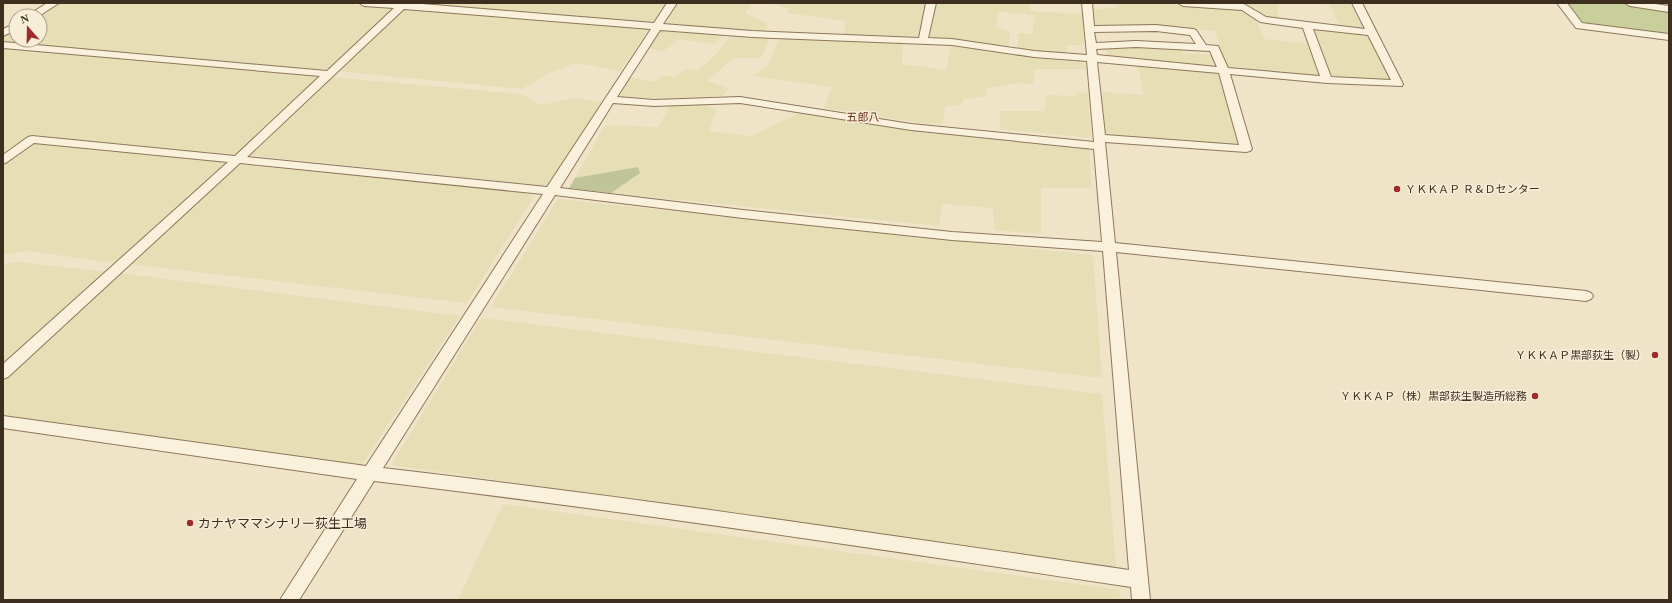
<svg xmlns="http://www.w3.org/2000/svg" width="1672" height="603" font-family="'Times New Roman','Noto Sans JP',serif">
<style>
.farmland{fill:#e6deb5}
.green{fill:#c9cf9b}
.cemetery{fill:#bfc49a}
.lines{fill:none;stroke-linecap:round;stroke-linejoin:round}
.minor-casing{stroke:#8d765c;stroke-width:2}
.minor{fill:#faf1dc;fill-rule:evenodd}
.poi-dot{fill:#9e2a2b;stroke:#f7eed8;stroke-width:1.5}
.labels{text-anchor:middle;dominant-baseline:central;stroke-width:3;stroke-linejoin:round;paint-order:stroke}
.far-quarter-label{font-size:11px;fill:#6b2e1e;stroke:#f7eed8}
.poi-label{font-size:11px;fill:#3d2e20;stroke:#f7eed8;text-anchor:end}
.near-poi-label{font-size:13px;fill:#3d2e20;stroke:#f7eed8;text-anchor:start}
</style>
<rect width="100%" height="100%" fill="#f0e4c8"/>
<g class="farmland">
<path d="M58 3H339L394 8 326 71 3 42V36L16 28V40H40V16H37Z"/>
<path d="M410 3H669L656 24 409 4Z"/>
<path d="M676 3H752L745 13 767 23 766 32 663 24Z"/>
<path d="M770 3H927L919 38 843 35 846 21 787 13 790 9Z"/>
<path d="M934 3H1028L1031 11 1083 14 1084 45H1067V55L1018 50V33L1032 34 1035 15 998 12 996 27 1010 31 1008 49 927 38Z"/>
<path d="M1115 3H1157L1242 9 1256 20 1264 39 1309 44 1321 76 1227 68 1215 31 1157 27H1094L1093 9 1116 8Z"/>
<path d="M1224 3H1277L1279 19 1264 17 1244 4Z"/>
<path d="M1310 3H1350L1364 30 1345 28 1339 25 1330 5Z"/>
<path d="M404 8 650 28 619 72 592 65 573 64 549 73 522 89 336 71Z"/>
<path d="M664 29 724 34 714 44 679 39 662 52 649 48 660 30Z"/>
<path d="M1312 29 1363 34 1369 37 1392 82 1332 77Z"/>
<path d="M733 34 770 38 761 58H734L707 81 729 88 722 96 659 99 618 96 630 77 654 82 664 75 675 77 686 69 697 71 712 58Z"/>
<path d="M779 39 903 42 902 64 946 70 951 46 1030 58 1082 62 1086 66V69H1035L1033 84 1018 83 985 89 988 96 964 99 961 105 946 106 942 124 913 122 824 108 832 87 754 76 767 66Z"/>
<path d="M1106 47 1181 48 1182 53 1213 55 1216 68 1108 57Z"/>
<path d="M3 48 322 77 236 156 32 135 3 156Z"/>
<path d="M1138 66 1221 74 1239 146 1106 134 1101 92 1144 95Z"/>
<path d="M330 77 521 94 541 105 573 98 602 102 547 186 247 155Z"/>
<path d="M1075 92 1088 93 1091 138 1000 129V111H1045L1046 95 1076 96Z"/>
<path d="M703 103 716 111 709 131 752 136 799 113 922 132 1089 148 1092 188H1041V234L994 230 993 208 942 204 939 226 611 193 640 173 637 167 575 178 605 125 658 127 670 106Z"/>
<path d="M33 141 227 162 116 263 27 251 3 255V163Z"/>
<path d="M245 165 529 193 533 198 467 303 129 264 234 167Z"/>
<path d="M558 199 1093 255 1102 378 491 307Z"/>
<path d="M16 262 107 272 3 367V264Z"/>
<path d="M120 273 460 316 362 465 3 415V382Z"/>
<path d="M481 318 1102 394 1116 567 391 465Z"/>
<path d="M503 504 1119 590 1120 600H458Z"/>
</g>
<path class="green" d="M1568 3H1669V35L1584 25Z"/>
<path class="cemetery" d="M638 167 640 173 611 193 569 188 575 178Z"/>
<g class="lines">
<defs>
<g id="minor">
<path d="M47 3H59L39 16H27Z"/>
<path d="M359 3H410L654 23 667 3H677L663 24 752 31 919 38 926 3H936L928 38 952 39 1034 51 1087 55 1082 3H1092L1094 26 1156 25 1193 29 1196 30 1206 45 1218 46 1228 68 1320 76 1303 28 1260 22 1242 10 1183 6 1178 3 1244 4 1266 17 1365 29 1352 3H1362L1403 84 1402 86 1327 83 1230 74 1252 149 1250 151 1246 152 1105 142 1115 243 1586 291 1591 293 1593 296 1591 299 1586 301 1116 252 1150 600H1132L1131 587C879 549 627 511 374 481L299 600H280L357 479 3 428V416L366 466 543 194 240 163 8 377 3 379V364L228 162 34 143 7 162 3 164V155L28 137 32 136 235 156 320 76 3 48V42L327 71 394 8 364 6ZM404 9 651 29 547 187 247 157ZM1313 29 1368 35 1391 80 1331 77ZM660 30 752 37 952 45 1034 57 1087 61 1094 142 911 124 740 97 654 100 617 97ZM1156 31 1190 35 1196 44 1136 41 1096 43 1094 32ZM1136 47 1210 51 1217 67 1097 55 1096 49ZM1097 62 1219 73 1239 145 1105 135ZM613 103 654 106 740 103 911 130 1094 149 1102 242 952 232 743 210 560 188ZM555 195 743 218 952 240 1103 251 1129 570C881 534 632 497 383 468Z"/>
<path d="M1557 3H1567L1582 23 1669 34V40L1576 28Z"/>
<path d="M1625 3H1648L1669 6V12L1630 6Z"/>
<path d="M16 23V30L3 36V29Z"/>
</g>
</defs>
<use href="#minor" class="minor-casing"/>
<use href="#minor" class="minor"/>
</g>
<g class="poi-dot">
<circle cx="1397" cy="189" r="4"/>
<circle cx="1655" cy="355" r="4"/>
<circle cx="1535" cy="396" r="4"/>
<circle cx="190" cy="523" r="4"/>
</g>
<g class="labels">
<g class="far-quarter-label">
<text x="863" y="117">五郎八</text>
</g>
<g class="poi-label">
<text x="1405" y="189" text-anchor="start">ＹＫＫＡＰ Ｒ＆Ｄセンター</text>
<text x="1647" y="355">ＹＫＫＡＰ黒部荻生（製）</text>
<text x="1527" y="396">ＹＫＫＡＰ（株）黒部荻生製造所総務</text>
</g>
<g class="near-poi-label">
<text x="198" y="523">カナヤママシナリー荻生工場</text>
</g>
</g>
<rect width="1672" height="603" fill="none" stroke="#3d2e20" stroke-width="8"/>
<g transform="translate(28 28) rotate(340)"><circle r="19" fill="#f7eed8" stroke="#ada18e"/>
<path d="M0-3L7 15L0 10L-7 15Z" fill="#9e2a2b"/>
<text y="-6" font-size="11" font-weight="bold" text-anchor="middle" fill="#3d2e20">N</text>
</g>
</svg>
